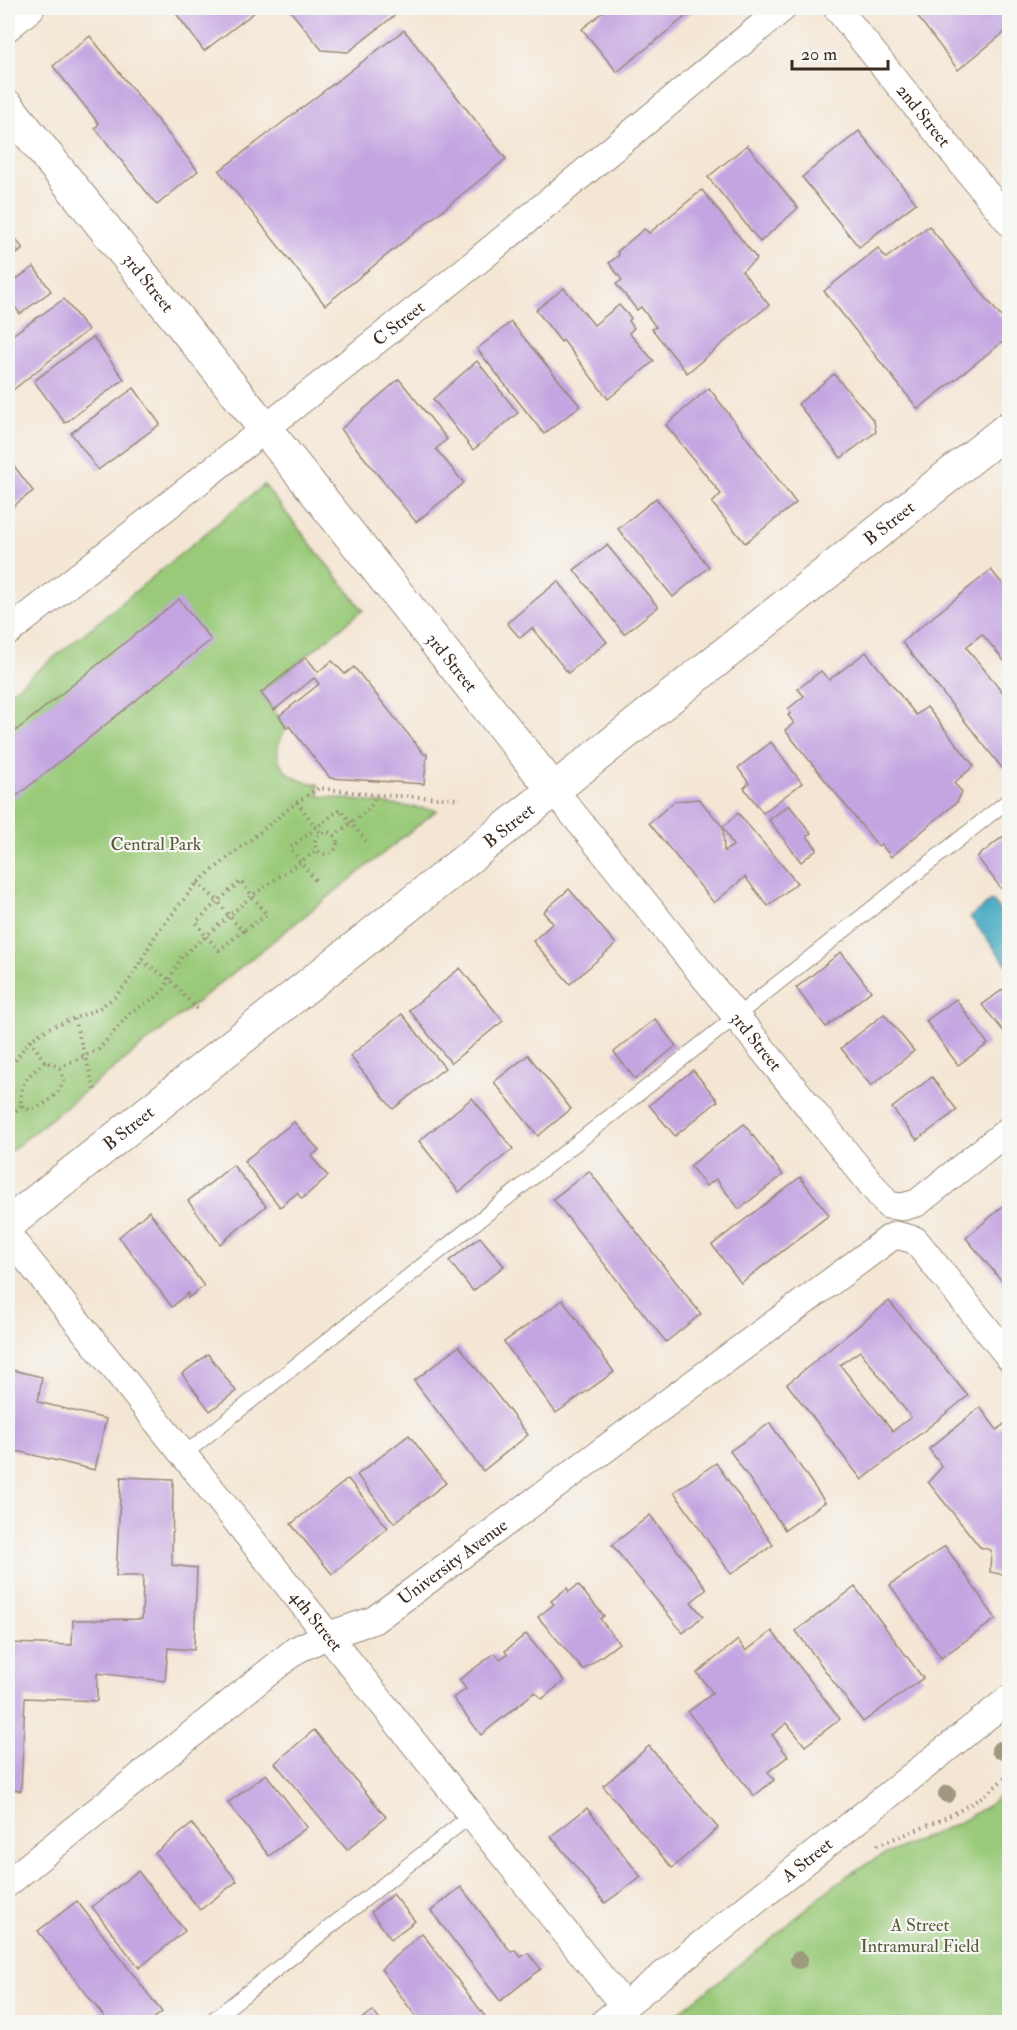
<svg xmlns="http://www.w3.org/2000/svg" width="1017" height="2030" font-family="'IM FELL Double Pica',serif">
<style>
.green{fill:#9aca79;stroke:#6a7a4c;stroke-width:1.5}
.water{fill:#40a7c0;stroke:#3e686f;stroke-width:1.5}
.building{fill:#c4a5e1;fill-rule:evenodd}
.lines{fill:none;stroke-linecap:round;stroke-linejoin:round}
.service-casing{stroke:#988879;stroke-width:16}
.minor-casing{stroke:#988879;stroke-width:29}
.tertiary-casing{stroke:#988879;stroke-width:35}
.path{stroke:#988879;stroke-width:4;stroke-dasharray:1.5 4.5;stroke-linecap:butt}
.service{stroke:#fff;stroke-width:14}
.minor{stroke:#fff;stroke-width:27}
.tertiary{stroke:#fff;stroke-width:33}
.tree{fill:#9e997f}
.labels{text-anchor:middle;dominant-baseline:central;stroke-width:4.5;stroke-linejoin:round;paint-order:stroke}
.street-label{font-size:18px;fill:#3b2a1e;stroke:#f6f6f2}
.park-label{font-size:18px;fill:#585a39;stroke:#f6f6f2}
</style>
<rect width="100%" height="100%" fill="#f6f6f2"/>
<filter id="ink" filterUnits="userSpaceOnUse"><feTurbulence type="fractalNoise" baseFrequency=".0167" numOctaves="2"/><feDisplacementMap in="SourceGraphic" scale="12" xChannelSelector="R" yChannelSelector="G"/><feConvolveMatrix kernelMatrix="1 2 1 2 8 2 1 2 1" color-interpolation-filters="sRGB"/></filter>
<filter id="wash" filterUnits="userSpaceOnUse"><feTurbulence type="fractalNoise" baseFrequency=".008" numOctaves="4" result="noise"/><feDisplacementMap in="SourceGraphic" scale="24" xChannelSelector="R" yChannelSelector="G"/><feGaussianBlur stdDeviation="1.35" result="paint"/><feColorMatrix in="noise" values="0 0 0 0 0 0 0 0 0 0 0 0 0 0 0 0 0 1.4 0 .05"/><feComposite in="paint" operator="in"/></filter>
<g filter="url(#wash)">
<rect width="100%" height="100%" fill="#f4e6d4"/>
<g class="green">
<path d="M264 485 363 610 261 693 287 728C265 757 286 782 318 784L319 796 437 810 8 1153V694L96 624Z"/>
<path d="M1009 1788V2022H667L767 1943 823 1894 851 1873 879 1857 960 1822 989 1805Z"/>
</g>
<path class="water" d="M992 900 1009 922 1010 963 1007 965 970 917Z"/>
<g id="blocks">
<g class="building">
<path d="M172 8H260L204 51Z"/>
<path d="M288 8H404L348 52 322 50Z"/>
<path d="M608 8H696L617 72 582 29Z"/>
<path d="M930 8H1008L1010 28 958 70 918 17Z"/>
<path d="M404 30 506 159 325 305 219 171Z"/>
<path d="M90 36 198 171 157 205 95 128 99 124 53 66Z"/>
<path d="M859 131 916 203 859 247 802 177Z"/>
<path d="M747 145 798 208 760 242 708 177Z"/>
<path d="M702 190 757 259 742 271 769 305 687 373 652 329 656 327 641 307 637 310 616 284 622 280 609 263 619 255 617 252 644 229 649 233Z"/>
<path d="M929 226 1010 328V336L918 409 824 291 878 248 886 258Z"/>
<path d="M8 228 23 249 8 260Z"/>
<path d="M34 267 51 291 20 314 8 297V285Z"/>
<path d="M564 288 594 325 619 305 631 318 629 321 634 328 629 333 654 361 608 399 563 340 561 342 536 310Z"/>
<path d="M64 299 88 330 8 394V338Z"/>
<path d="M511 322 580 406 544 434 477 349Z"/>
<path d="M93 337 124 379 65 423 34 381Z"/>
<path d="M477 361 518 413 473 450 433 399Z"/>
<path d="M834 374 874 421 876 432 841 458 798 404Z"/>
<path d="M399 379 447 439 436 449 464 483 416 522 341 429Z"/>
<path d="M134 388 160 424 98 470 71 433Z"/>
<path d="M709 388 796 503 745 543 712 503 721 494 666 425Z"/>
<path d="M8 458 33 491 11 508 8 503Z"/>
<path d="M656 498 709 567 673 597 618 529Z"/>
<path d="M607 545 658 607 624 634 574 570Z"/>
<path d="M991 570 1010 593V668L982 634 966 647 1010 701V761L1002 768 902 642Z"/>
<path d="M558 581 607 642 568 673 532 628 520 638 507 623Z"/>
<path d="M179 599 211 640 8 803V737Z"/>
<path d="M866 652 916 715 927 707 974 766 954 783 962 792 957 802 891 857 881 844 878 846 785 730 794 723 788 715 791 713 788 709 804 696 798 689 821 671 829 680Z"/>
<path d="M306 657 318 672 332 661 345 674 354 667 424 754H427L424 784 330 778 289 726 287 728 279 716 319 684 314 678 274 710 261 693Z"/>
<path d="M771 742 802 783 763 813 744 788 749 783 738 768Z"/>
<path d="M699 799 723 827 738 813 797 883 768 906 745 877 714 903 649 823 675 801ZM723 827 733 846 724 851Z"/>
<path d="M789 805 811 833 807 836 817 849 801 862 769 820Z"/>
<path d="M1010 831V900L977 857Z"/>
<path d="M569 889 616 944 570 984 533 941 553 923 543 912Z"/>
<path d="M841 952 871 991 826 1027 796 988Z"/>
<path d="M460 968 503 1021 451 1063 409 1010Z"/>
<path d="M1010 984V1039L982 1005Z"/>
<path d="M956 999 988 1044 958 1065 926 1021Z"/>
<path d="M402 1014 445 1068 393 1109 350 1056Z"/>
<path d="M884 1014 914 1051 871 1086 841 1048Z"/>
<path d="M655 1019 676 1046 635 1079 614 1052Z"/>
<path d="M528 1055 571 1109 538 1136 494 1082Z"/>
<path d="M693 1070 718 1101 675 1136 649 1105Z"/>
<path d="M932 1077 957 1110 917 1140 892 1108Z"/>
<path d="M472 1098 513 1149 459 1192 419 1141Z"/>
<path d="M294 1122 319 1150 311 1156 328 1176 302 1199 297 1193 280 1207 244 1161Z"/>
<path d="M744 1124 783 1175 739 1209 716 1179 706 1186 690 1166Z"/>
<path d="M233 1165 266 1206 220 1244 188 1201Z"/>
<path d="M589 1171 701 1314 666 1342 553 1199Z"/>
<path d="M800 1177 829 1215 741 1283 712 1245Z"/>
<path d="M1010 1200V1291L966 1238Z"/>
<path d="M149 1211 204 1286 188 1298V1293L172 1307 119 1237Z"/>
<path d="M480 1237 504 1266 473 1291 449 1261Z"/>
<path d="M563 1300 614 1372 556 1413 504 1342Z"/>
<path d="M889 1301 968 1396 862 1480 787 1384ZM860 1351 911 1417 893 1431 840 1365Z"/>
<path d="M459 1346 528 1435 483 1471 414 1381Z"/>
<path d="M208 1354 236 1391 210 1411 182 1374Z"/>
<path d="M8 1369 42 1377 38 1402 106 1419 95 1470 8 1449Z"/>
<path d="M980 1407 997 1430 1004 1424 1010 1431V1576L990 1572 991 1550 980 1547 928 1482 942 1467 929 1449Z"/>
<path d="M770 1423 825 1502 785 1530 730 1451Z"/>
<path d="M409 1435 446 1483 394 1523 357 1475Z"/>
<path d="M716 1463 773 1545 731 1574 674 1492Z"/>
<path d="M121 1477 173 1479 172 1565 197 1568 194 1650 168 1648 165 1681 97 1673V1701L25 1698 21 1791 8 1789V1643L72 1645 73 1620 142 1619 143 1576H116Z"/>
<path d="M348 1479 388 1528 332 1574 291 1524Z"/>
<path d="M650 1515 707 1589 691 1602 703 1616 683 1633 612 1545Z"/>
<path d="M945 1546 996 1619 941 1658 890 1585Z"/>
<path d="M578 1585 604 1616 600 1619 619 1643 583 1670 538 1617 554 1604 551 1601 567 1588 569 1592Z"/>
<path d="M855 1587 923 1678 863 1722 796 1631Z"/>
<path d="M772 1631 840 1719 805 1746 787 1723 772 1735 788 1756 768 1772 774 1780 754 1796 688 1712 713 1693 697 1673 738 1640 746 1651Z"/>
<path d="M526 1634 564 1681 542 1699 535 1692 481 1735 453 1698 466 1689 459 1680 495 1653 500 1659 507 1654 505 1651Z"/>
<path d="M314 1730 386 1817 347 1850 275 1763Z"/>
<path d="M649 1746 718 1828 672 1868 603 1786Z"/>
<path d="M266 1774 307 1827 269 1856 228 1803Z"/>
<path d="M587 1808 641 1877 605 1903 551 1836Z"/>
<path d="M192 1824 237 1881 200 1910 155 1853Z"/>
<path d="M138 1871 185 1931 139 1968 92 1907Z"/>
<path d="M461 1887 511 1952 515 1950 521 1957 528 1953 541 1969 500 2001 431 1911Z"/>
<path d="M393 1894 415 1921 391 1939 371 1912Z"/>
<path d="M77 1901 162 2012 149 2022H108L38 1931Z"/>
<path d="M422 1933 487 2019 482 2022H420L381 1969Z"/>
<path d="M373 2011 381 2022H357Z"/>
</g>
</g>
</g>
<g filter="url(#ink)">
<use href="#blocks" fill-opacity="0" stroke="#988879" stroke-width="1.5"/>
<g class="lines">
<defs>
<g id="service">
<path d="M183 1455 1010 799"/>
<path d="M210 2022 470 1816"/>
</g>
<g id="minor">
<path id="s1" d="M837 8 1010 223"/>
<path d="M8 27 31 8"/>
<path id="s2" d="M8 632 476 262 783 8"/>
<path id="s3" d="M553 789 888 1205 902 1207 917 1203 1010 1129"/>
<path id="s4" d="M8 1235 624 2006"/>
<path id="s5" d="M8 1883 296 1650 326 1636 374 1620 890 1238 896 1235 915 1240 1010 1358"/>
<path id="s6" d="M604 2022 1010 1698"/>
</g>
<g id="tertiary">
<path id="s7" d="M8 107 553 789"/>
<path id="s8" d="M8 1224 1010 427"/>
</g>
</defs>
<use href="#service" class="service-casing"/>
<use href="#minor" class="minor-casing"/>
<use href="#tertiary" class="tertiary-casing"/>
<g class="path">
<path d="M297 802 321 834"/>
<circle cx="326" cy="843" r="11"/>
<path d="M334 836 369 809 377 795"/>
<path d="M315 880 290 848 340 809 366 841"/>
<path d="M197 883 218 901 241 881 267 915 243 931"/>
<path d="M142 961 170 980 197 1009"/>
<path d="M74 1019 95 1090"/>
<path d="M30 1040 45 1062 60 1067 99 1049 130 1013 156 997 164 989 182 956 206 936 196 922 218 901 229 916 243 931 219 950 206 936 253 895 317 850"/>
<path d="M45 1062C28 1076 19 1081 21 1105L30 1110C49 1103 55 1098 64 1081L60 1067"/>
<path d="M8 1070 30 1040 49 1028 98 1009 116 996 129 981 157 933 197 883 297 802 319 788 377 795 460 799"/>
<path d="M8 1120 21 1105"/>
<path d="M877 1845C925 1827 974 1811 1010 1772"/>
</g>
<use href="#service" class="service"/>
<use href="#minor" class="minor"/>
<use href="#tertiary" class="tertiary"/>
</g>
<g class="tree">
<circle cx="1000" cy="1750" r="9"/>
<circle cx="947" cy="1794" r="9"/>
<circle cx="799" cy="1960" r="9"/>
</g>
</g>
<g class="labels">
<g class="street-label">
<text stroke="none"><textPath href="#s1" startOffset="138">2nd Street</textPath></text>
<text stroke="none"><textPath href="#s7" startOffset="225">3rd Street</textPath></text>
<text stroke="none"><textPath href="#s2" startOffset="498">C Street</textPath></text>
<text stroke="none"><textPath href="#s8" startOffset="1126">B Street</textPath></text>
<text stroke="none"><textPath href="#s7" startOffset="711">3rd Street</textPath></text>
<text stroke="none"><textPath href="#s8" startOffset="640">B Street</textPath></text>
<text stroke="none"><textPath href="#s3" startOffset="324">3rd Street</textPath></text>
<text stroke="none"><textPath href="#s8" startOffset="154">B Street</textPath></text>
<text stroke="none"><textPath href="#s5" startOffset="552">University Avenue</textPath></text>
<text stroke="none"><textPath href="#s4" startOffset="494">4th Street</textPath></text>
<text stroke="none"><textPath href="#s6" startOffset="260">A Street</textPath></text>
</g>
<g class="park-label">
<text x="156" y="844">Central Park</text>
<text x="920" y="1925">A Street<tspan x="920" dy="21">Intramural Field</tspan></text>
</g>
</g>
<rect width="1017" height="2030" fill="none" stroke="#f6f6f2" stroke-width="30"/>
<path d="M792 60v9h96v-9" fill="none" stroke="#3b2a1e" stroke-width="3"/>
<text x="801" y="60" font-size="18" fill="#3b2a1e" stroke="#f6f6f2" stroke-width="4.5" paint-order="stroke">20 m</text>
</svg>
